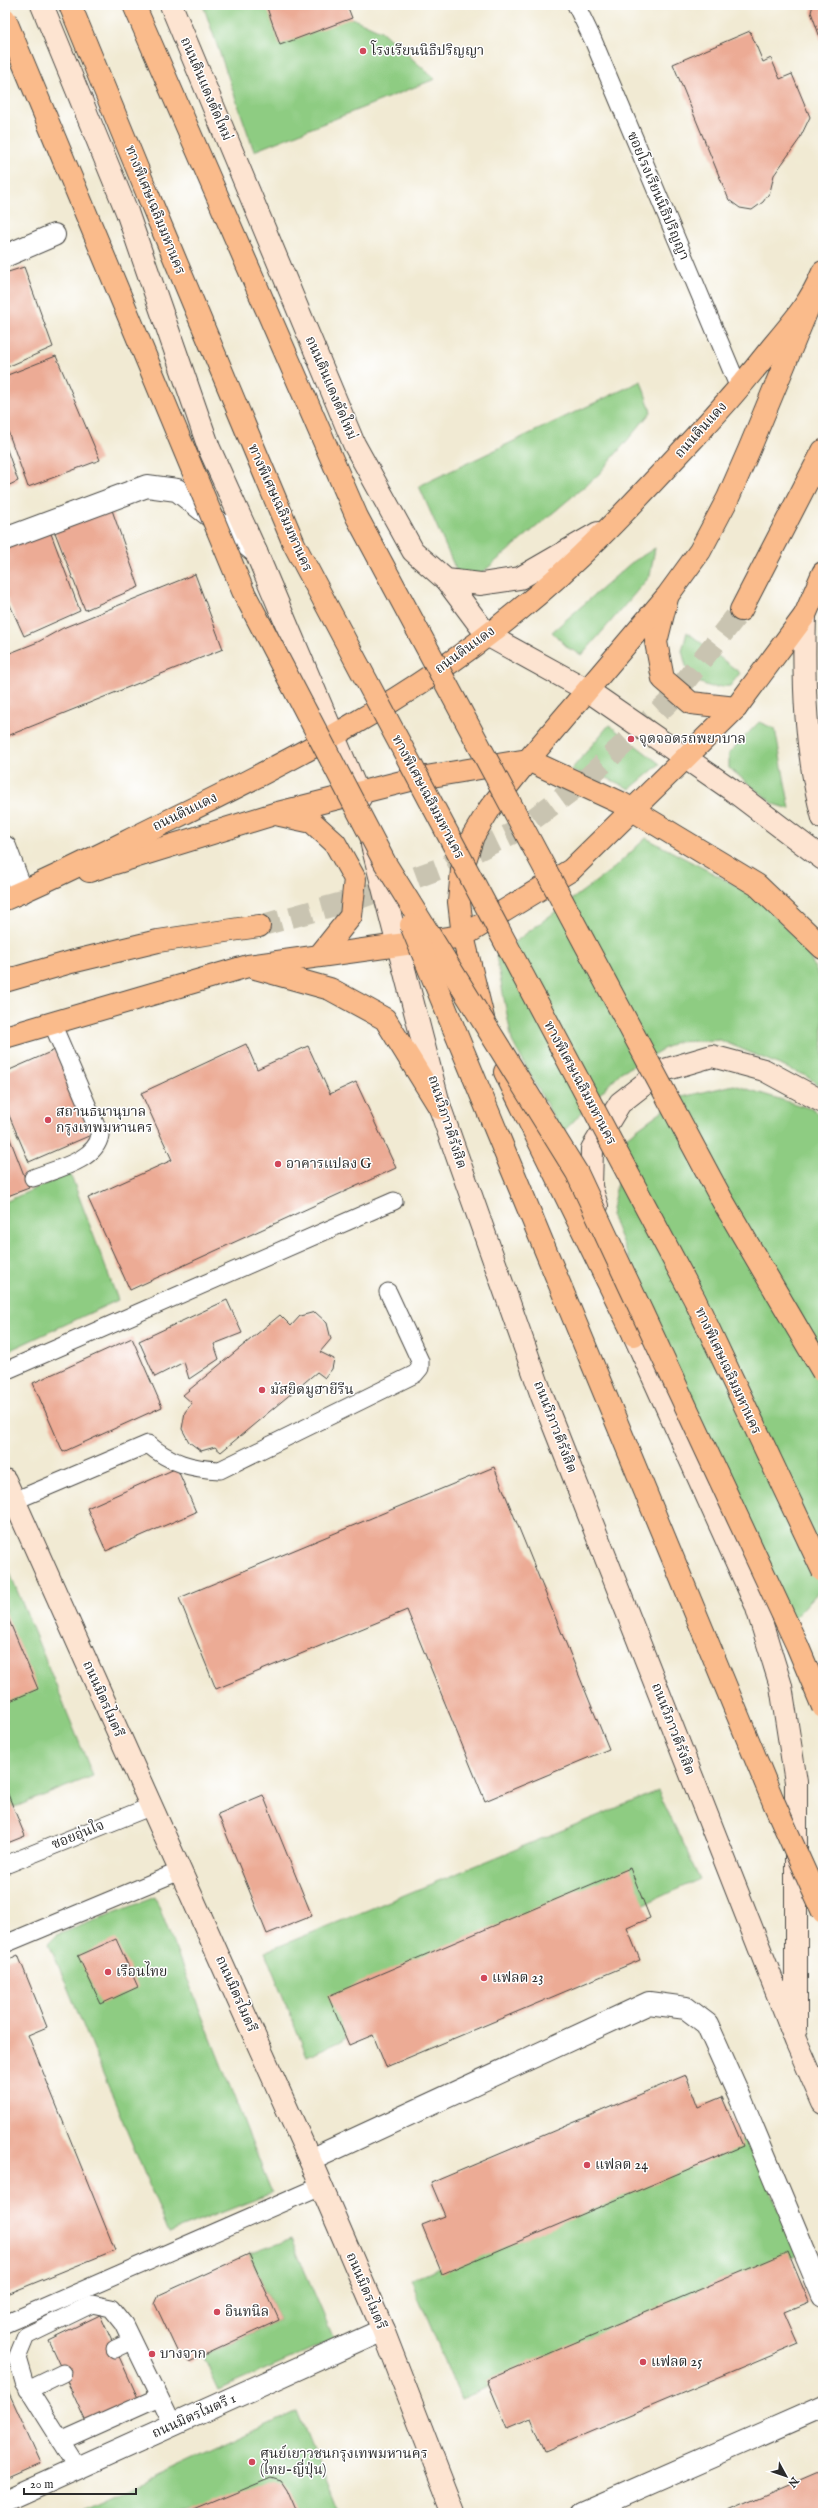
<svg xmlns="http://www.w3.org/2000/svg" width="828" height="2518" font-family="'IM FELL English','Noto Serif Thai',serif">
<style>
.green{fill:#8ecc82;stroke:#5c7c56}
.building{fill:#ecab95}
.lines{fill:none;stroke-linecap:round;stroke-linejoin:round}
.primary-tunnel{stroke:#c9c4b1;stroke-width:22;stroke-dasharray:22 11;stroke-linecap:butt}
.lane-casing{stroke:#494844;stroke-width:19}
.street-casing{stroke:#494844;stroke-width:24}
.secondary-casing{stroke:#494844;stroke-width:24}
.primary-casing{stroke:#494844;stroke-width:24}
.highway-casing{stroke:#494844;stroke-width:24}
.lane{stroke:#fff;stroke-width:17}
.street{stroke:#fff;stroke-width:22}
.secondary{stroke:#fde4d1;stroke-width:22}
.primary{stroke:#fabb8b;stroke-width:22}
.highway{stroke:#fabb8b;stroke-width:22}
.highway-bridge-casing{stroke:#494844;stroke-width:24;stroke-linecap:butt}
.highway-bridge{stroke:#fabb8b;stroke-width:22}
.poi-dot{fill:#d1495b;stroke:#fff;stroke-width:1.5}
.labels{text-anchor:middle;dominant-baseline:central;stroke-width:3;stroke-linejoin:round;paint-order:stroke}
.poi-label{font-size:14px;fill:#2b2b2b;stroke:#fff;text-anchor:start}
.street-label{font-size:14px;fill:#2b2b2b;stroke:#fff}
</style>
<rect width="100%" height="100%" fill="#fff"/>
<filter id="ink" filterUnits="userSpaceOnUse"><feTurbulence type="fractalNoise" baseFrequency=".025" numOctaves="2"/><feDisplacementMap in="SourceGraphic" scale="8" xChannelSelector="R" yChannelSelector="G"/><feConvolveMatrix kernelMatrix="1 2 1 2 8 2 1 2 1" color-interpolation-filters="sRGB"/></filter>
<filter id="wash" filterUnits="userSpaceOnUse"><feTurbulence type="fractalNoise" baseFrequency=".012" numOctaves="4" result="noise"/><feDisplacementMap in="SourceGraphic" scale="16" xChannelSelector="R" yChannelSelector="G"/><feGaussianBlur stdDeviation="0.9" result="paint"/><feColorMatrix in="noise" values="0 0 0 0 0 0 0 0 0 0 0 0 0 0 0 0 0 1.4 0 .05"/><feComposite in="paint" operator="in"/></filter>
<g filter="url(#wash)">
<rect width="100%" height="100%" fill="#f1ead3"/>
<g class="green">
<path d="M203 5H331V9L381 31 435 79 254 151Z"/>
<path d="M641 381 651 412 599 474 464 588 419 486Z"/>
<path d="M655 548 650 576 582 655 568 648 552 632 631 563Z"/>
<path d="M687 632 740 673 730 686 711 687 698 682 686 666 682 651Z"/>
<path d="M759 722 775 729 790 809 774 804 729 768V753Z"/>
<path d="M609 725 660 764 630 789 607 778 570 771Z"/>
<path d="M646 838 756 896 805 948 823 985V1088L806 1076 720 1040 676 1042 621 1072 562 1133 512 1041 496 956 614 868Z"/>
<path d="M734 1085 815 1110 823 1118V1587L782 1631 611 1215 626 1137 681 1097Z"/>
<path d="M70 1173 118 1300 6 1352 5 1202Z"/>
<path d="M5 1561 93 1776 5 1811Z"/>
<path d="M658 1791 700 1879 307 2056 265 1952Z"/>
<path d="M155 1897 272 2193 169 2233 49 1943 57 1935Z"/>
<path d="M748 2136 798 2255 461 2399 411 2280Z"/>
<path d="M291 2239 334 2339 219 2390 203 2356 279 2320 249 2254Z"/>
<path d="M297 2411 338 2513H78Z"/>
</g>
<g id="blocks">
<g class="building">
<path d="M266 5H347L352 18 280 45Z"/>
<path d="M813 5H823V46L811 12Z"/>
<path d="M750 31 763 62 771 58 780 79 792 74 810 117 799 140 774 175 770 192 763 202 752 210 740 208 729 200 673 64Z"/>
<path d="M24 267 53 347 5 368V273Z"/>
<path d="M56 356 100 460 28 487 5 423V376Z"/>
<path d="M5 444 18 481 5 487Z"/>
<path d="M112 510 139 587 85 610 54 530Z"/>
<path d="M50 531 80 611 24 636 5 594V546Z"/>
<path d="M195 574 223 649 5 737V655L38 642 63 628Z"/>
<path d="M246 1044 257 1069 308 1046 330 1094 356 1082 396 1168 130 1290 88 1198 172 1160 141 1093Z"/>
<path d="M55 1050 91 1135 29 1162 5 1106V1072Z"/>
<path d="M5 1126 29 1188 5 1197Z"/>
<path d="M227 1300 242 1333 214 1344 219 1359 189 1379 184 1362 155 1377 139 1341Z"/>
<path d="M315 1312 327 1323 331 1339 320 1352 334 1359 332 1369 325 1378 317 1372 221 1452 215 1447 201 1451 189 1442 182 1429 185 1412 192 1403 183 1395 280 1315 291 1326 300 1316Z"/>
<path d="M132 1338 162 1407 63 1452 33 1383Z"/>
<path d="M494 1467 609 1749 485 1801 407 1610 216 1689 179 1598Z"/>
<path d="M177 1468 196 1512 106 1551 87 1508Z"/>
<path d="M5 1611 38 1689 5 1703Z"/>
<path d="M5 1787 25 1836 5 1844Z"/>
<path d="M263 1795 312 1916 267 1934 218 1814Z"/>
<path d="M630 1868 650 1918 627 1928 640 1960 386 2067 373 2035 349 2045 328 1996Z"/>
<path d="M116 1939 138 1987 101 2004 78 1956Z"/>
<path d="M18 1955 47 2027 28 2035 115 2250 5 2295V1961Z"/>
<path d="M686 2075 698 2107 722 2097 743 2146 442 2274 422 2225 445 2216 431 2183Z"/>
<path d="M788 2252 809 2302 785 2312 799 2344 545 2451 531 2418 507 2428 487 2380Z"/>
<path d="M249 2254 279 2320 189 2362 178 2353 155 2304 159 2295Z"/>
<path d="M100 2315 138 2398 86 2422 48 2340Z"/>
<path d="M5 2384 41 2463 5 2479Z"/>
<path d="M823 2470V2513H723Z"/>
<path d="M271 2478 281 2481 287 2490 297 2513H187Z"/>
</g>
</g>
</g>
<g filter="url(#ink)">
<use href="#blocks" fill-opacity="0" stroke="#494844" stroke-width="1"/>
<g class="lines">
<path class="primary-tunnel" d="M259 926 357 899 441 868 517 831 583 782 668 703 741 610"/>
<defs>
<g id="lane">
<path d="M576 5 593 40 739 388"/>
<path d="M33 1178C55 1169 96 1161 100 1135L52 1023"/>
<path d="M5 1371 394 1201"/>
<path d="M14 1501 148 1444C170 1463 192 1469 220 1470L415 1374 420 1368V1361L388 1292"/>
<path d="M5 1865 152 1806"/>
<path d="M5 1944 180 1871"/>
<path d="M5 2324 321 2186"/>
<path d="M115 2349 132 2341"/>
<path d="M28 2390 63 2373"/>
<path d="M61 2441 159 2397"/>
<path d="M78 2468 24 2382 17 2358 26 2336 92 2304 111 2308 124 2324 173 2425"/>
</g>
<g id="street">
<path d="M5 256 54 235"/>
<path d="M5 539 147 486 177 490 256 552"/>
<path d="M5 847 22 892"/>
<path d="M310 2160 649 2003 686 2008 707 2024 742 2102 823 2296"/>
<path d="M5 2501 383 2330"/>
<path d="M582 2513 823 2407"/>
</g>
<g id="secondary">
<path d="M42 5 127 212 209 448 256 552 360 798"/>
<path d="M171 5 354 444 413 551 446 580 481 584 520 578 598 533"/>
<path d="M446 580 487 635 587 690 732 790 823 859"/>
<path d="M805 615C803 683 805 752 823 818"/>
<path d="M372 845 440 1108 542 1396 796 2041 823 2103"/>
<path d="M597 1206 591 1187 592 1149 620 1103 661 1071 712 1056 764 1070 823 1102"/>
<path d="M628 1316 634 1335 756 1605 781 1686 796 1782V2028"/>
<path d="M5 1480 310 2160 383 2330 454 2513"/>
</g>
<g id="primary">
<path d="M667 598 656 642 663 679 691 703 736 708"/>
<path d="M741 610 823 451"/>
<path d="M280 815 312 822 335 843 355 879 351 916 319 956"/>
<path d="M89 871 274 814 414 779 528 760 621 803 757 885 823 948"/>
<path d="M5 899C60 876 113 848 166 822 289 762 412 699 518 611 583 559 638 498 694 438 722 408 748 378 773 346 794 321 810 303 823 272"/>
<path d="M255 968 330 989 385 1019 440 1108"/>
<path d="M5 981 71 962 158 941 259 926"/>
<path d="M483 1018 463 936 459 902 462 870 473 836 490 808 528 760 668 595 700 551 728 498 749 450 812 298"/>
<path d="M5 1037 248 966 463 936 571 870 736 708 805 615 823 573"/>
<path d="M505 1072 634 1335"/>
</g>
<path id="highway" d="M70 5 148 195"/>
</defs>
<use href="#lane" class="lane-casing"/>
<use href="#street" class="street-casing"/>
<use href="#secondary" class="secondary-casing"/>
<use href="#primary" class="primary-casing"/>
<use href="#highway" class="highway-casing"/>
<use href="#lane" class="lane"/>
<use href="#street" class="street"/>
<use href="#secondary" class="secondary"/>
<use href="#primary" class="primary"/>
<use href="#highway" class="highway"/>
<defs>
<g id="highway-bridge">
<path d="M134 5 357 517 721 1198 823 1372"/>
<path d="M5 19 243 591 385 863 577 1173 797 1645 823 1707"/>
<path d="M148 195 294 544 695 1300 823 1571"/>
<path d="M411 925 774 1803 823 1912"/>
</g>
</defs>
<use href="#highway-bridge" class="highway-bridge-casing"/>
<use href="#highway-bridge" class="highway-bridge"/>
</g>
</g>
<g class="poi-dot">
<circle cx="363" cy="51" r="4"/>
<circle cx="631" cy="739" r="4"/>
<circle cx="48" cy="1120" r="4"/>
<circle cx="278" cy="1164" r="4"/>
<circle cx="262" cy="1390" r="4"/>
<circle cx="108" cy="1972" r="4"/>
<circle cx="484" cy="1978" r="4"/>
<circle cx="587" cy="2165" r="4"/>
<circle cx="217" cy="2312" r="4"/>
<circle cx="152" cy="2354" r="4"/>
<circle cx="643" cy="2362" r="4"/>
<circle cx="252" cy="2462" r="4"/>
</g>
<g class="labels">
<g class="poi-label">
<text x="371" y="51">โรงเรียนนิธิปริญญา</text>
<text x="639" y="739">จุดจอดรถพยาบาล</text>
<text x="56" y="1112">สถานธนานุบาล<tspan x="56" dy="16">กรุงเทพมหานคร</tspan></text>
<text x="286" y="1164">อาคารแปลง G</text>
<text x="270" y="1390">มัสยิดมูฮายีรีน</text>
<text x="116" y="1972">เรือนไทย</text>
<text x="492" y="1978">แฟลต 23</text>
<text x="595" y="2165">แฟลต 24</text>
<text x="225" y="2312">อินทนิล</text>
<text x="160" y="2354">บางจาก</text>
<text x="651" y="2362">แฟลต 25</text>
<text x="260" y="2454">ศูนย์เยาวชนกรุงเทพมหานคร<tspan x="260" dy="16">(ไทย-ญี่ปุ่น)</tspan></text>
</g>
<g class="street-label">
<text transform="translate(206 89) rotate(67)">ถนนดินแดงตัดใหม่</text>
<text transform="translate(658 196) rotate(67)">ซอยโรงเรียนนิธิปริญญา</text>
<text transform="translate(155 210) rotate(68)">ทางพิเศษเฉลิมมหานคร</text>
<text transform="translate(331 388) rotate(67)">ถนนดินแดงตัดใหม่</text>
<text transform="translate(701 430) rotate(-48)">ถนนดินแดง</text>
<text transform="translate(280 508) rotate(66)">ทางพิเศษเฉลิมมหานคร</text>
<text transform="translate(465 650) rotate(-36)">ถนนดินแดง</text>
<text transform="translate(428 797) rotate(62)">ทางพิเศษเฉลิมมหานคร</text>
<text transform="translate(185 812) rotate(-26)">ถนนดินแดง</text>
<text transform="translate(580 1083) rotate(62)">ทางพิเศษเฉลิมมหานคร</text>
<text transform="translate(447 1122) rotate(72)">ถนนวิภาวดีรังสิต</text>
<text transform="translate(728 1371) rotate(65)">ทางพิเศษเฉลิมมหานคร</text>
<text transform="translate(555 1427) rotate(69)">ถนนวิภาวดีรังสิต</text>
<text transform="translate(103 1699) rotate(66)">ถนนมิตรไมตรี</text>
<text transform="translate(673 1729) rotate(69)">ถนนวิภาวดีรังสิต</text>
<text transform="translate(78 1835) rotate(-22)">ซอยอุ่นใจ</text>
<text transform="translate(236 1994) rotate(66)">ถนนมิตรไมตรี</text>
<text transform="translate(366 2291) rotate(67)">ถนนมิตรไมตรี</text>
<text transform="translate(194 2416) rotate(-24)">ถนนมิตรไมตรี 1</text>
</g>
</g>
<rect width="828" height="2518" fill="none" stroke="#fff" stroke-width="20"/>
<g transform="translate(786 2476) rotate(130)" stroke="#ffffff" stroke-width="3" paint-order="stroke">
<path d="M0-3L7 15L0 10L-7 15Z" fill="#2b2b2b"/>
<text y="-6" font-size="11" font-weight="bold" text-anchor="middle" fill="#2b2b2b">N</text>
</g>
<path d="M24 2488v6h112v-6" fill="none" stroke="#2b2b2b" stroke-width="2"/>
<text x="30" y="2488" font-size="12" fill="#2b2b2b" stroke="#ffffff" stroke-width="3" paint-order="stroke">20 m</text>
</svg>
